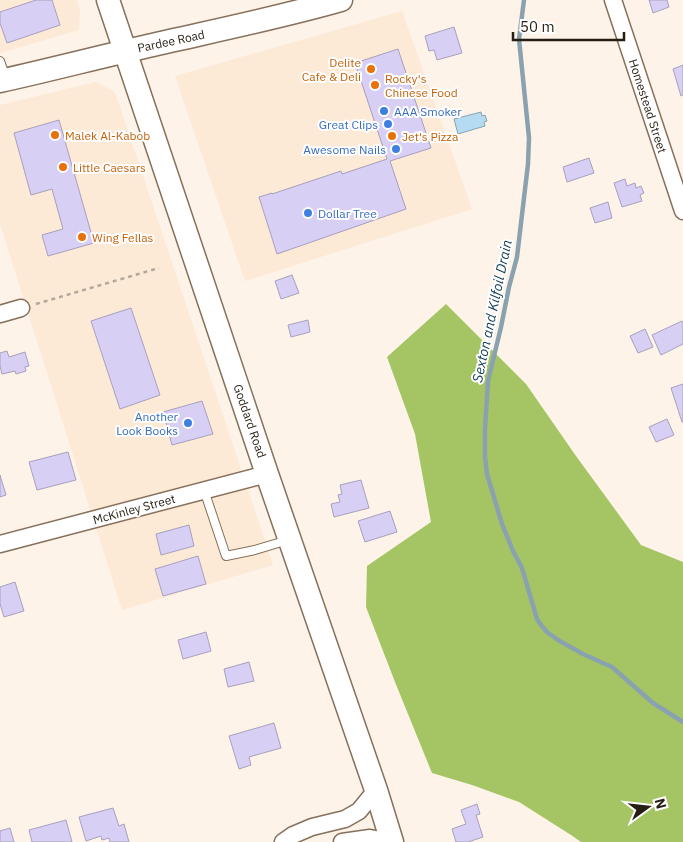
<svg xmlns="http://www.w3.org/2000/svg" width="683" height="842" font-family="'IBM Plex Sans',sans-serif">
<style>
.built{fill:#fce9d6}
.forest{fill:#a5c565}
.water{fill:#b5dbf3;stroke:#8aa2b0}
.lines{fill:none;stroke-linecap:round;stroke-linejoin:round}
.stream{stroke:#8aa2b0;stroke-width:4.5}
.building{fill:#d8cff4;stroke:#a7a0be}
.lane-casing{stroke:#87705a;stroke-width:10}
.street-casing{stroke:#87705a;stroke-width:19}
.secondary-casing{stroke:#87705a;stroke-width:25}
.path{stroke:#b1a89d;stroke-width:2.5;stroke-dasharray:4 4;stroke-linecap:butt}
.lane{stroke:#fff;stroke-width:8}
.street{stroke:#fff;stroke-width:16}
.secondary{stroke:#fff;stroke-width:22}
.food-dot{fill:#e8710a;stroke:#fff;stroke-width:2}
.shop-dot{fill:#3f7fe0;stroke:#fff;stroke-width:2}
.labels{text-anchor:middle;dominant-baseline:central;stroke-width:4;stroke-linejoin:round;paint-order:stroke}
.street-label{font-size:12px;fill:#261d13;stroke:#fff}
.food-label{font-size:12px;fill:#c56008;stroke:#fff;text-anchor:start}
.shop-label{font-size:12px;fill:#366cbe;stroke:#fff;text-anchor:end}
.water-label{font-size:14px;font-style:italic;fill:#103d55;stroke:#fff}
</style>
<rect width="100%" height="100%" fill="#fdf3e8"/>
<g class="built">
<path d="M0 0H77L80 9 79 30 0 53Z"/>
<path d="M402 11 472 209 245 281 175 76Z"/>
<path d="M96 82 115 92 273 565 122 610 0 224V105Z"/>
</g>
<path class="forest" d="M446 304 526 384 576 456 641 545 683 562V842H581L571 835 519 802 472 785 432 773 395 682 366 607 367 566 431 522 415 434 387 357Z"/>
<path class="water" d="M481 112 482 116 485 115 487 121 484 122 485 126 458 134 454 119Z"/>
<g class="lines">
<path class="stream" d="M524 0 519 39 529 138 528 164 517 257 509 287 501 327 488 381 485 429V457L487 474 502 524 513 551 522 568 537 619 541 625 547 632 558 640 583 654 612 667 653 703 683 722"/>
</g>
<g class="building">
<path d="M36 0H52L60 25 7 43 0 23V12Z"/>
<path d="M649 0H667L669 7 653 13Z"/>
<path d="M454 27 462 53 437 60 434 50 429 51 425 36Z"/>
<path d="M398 49 431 148 390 161 406 209 277 254 259 197 272 193V194L341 171 342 174 387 159 355 63Z"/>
<path d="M683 65V95L681 96 673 69Z"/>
<path d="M59 120 94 243 48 256 42 235 63 229 52 189 31 195 14 133Z"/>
<path d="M589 158 594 173 567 182 563 167Z"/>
<path d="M625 179 627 186 635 183 636 188 641 186 644 193 640 195 642 201 622 207 614 183Z"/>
<path d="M608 202 612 218 595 223 590 208Z"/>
<path d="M292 275 299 293 281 299 275 281Z"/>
<path d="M131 308 160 395 120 409 91 321Z"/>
<path d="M308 320 310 332 291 337 288 325Z"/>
<path d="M682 321 683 323V344L661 355 652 335Z"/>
<path d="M645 329 653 347 638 353 630 336Z"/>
<path d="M7 351 9 357 25 352 29 366 25 367 26 371 16 374 15 371 2 374 0 366V353Z"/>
<path d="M683 384V422H682L671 388Z"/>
<path d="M202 401 213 434 172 445 163 412Z"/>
<path d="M667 419 674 435 656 442 649 427Z"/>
<path d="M68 452 76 480 37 490 29 462Z"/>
<path d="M0 475 6 495 0 497Z"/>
<path d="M361 480 369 508 334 517 331 504 340 502 338 495 342 494 340 485Z"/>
<path d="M390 511 397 532 365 542 358 521Z"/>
<path d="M189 525 194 546 161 555 156 534Z"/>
<path d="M198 556 206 584 163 596 155 569Z"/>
<path d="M15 582 24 611 4 617 0 604V587Z"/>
<path d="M206 632 211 651 183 659 178 640Z"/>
<path d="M249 662 254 681 228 687 224 669Z"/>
<path d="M274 723 281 748 249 757 251 765 239 769 229 736Z"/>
<path d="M477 804 480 814 476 815 483 837 468 842H456L452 829 466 824 461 810Z"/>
<path d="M113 808 119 826 124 824 129 842H110L109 838 102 840 101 836 86 841 79 817Z"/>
<path d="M66 820 72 842H32L29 830Z"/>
<path d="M10 828 14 842H0V831Z"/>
</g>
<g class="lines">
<defs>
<g id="lane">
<path d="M0 61 6 78"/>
<path d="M204 490 226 556 255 550 288 540"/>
</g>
<g id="street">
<path d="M613 0 683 211"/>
<path d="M0 314 21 308"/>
<path d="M0 544 267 474"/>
<path d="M283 842 293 835 312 827 345 819 359 811 376 790"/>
<path d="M342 842 370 838 392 842"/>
</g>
<g id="secondary">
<path d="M108 0 267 474 376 790 392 842"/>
<path d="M0 81C50 70 99 57 148 46 213 31 278 18 341 0"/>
</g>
</defs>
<use href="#lane" class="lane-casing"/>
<use href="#street" class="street-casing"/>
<use href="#secondary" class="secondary-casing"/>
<path class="path" d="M36 304 159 268"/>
<use href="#lane" class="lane"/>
<use href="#street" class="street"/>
<use href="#secondary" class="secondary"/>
</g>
<g class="food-dot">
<circle cx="371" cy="69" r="5"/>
<circle cx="375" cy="85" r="5"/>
<circle cx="55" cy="135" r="5"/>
<circle cx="392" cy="136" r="5"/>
<circle cx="63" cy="167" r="5"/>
<circle cx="82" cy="237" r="5"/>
</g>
<g class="shop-dot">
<circle cx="384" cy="111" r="5"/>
<circle cx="388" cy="124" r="5"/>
<circle cx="396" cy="149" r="5"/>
<circle cx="308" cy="213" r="5"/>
<circle cx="188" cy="423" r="5"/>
</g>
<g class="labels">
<g class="street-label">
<text transform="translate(171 41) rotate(-12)">Pardee Road</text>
<text transform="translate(648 106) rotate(72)">Homestead Street</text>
<text transform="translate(250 421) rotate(71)">Goddard Road</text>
<text transform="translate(134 509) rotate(-15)">McKinley Street</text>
</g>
<g class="food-label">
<text x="361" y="62" text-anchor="end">Delite<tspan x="361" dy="14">Cafe &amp; Deli</tspan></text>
<text x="385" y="78">Rocky's<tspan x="385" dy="14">Chinese Food</tspan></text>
<text x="65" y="135">Malek Al-Kabob</text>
<text x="402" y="136">Jet's Pizza</text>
<text x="73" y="167">Little Caesars</text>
<text x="92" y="237">Wing Fellas</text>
</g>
<g class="shop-label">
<text x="394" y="111" text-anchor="start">AAA Smoker</text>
<text x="378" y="124">Great Clips</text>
<text x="386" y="149">Awesome Nails</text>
<text x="318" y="213" text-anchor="start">Dollar Tree</text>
<text x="178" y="416">Another<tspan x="178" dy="14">Look Books</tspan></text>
</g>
<g class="water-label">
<text transform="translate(492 311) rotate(-78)">Sexton and Kilfoil Drain</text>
</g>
</g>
<g transform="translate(648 807) rotate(75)" stroke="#ffffff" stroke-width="4" paint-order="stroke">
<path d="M0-4L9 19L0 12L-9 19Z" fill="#261d13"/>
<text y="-8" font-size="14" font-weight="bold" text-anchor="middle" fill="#261d13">N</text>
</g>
<path d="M513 32v8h111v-8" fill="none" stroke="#261d13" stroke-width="2.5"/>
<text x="520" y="32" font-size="15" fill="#261d13" stroke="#ffffff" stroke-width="4" paint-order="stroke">50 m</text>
</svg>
